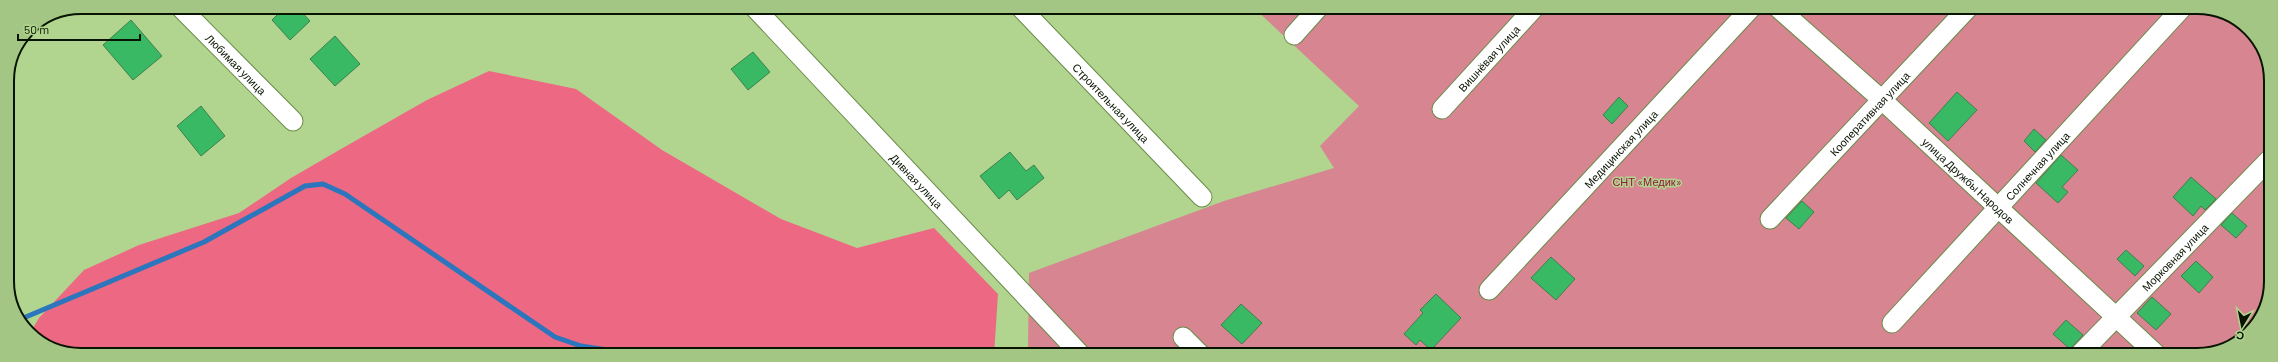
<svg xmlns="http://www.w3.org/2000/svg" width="2278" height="362" font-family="Barlow,sans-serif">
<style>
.green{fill:#d68591}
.forest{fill:#ed6882}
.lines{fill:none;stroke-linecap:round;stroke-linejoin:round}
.stream{stroke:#2b76bd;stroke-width:5}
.building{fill:#3ab964;stroke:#3e7f4f}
.minor-casing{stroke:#6a8b49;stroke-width:21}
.minor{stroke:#fff;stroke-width:19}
.labels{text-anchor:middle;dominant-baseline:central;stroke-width:3;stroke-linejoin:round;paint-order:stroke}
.street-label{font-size:11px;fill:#081400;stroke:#b1d58f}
.park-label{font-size:11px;fill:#91183c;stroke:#b1d58f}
.rim{fill:none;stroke:#081400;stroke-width:2}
</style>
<rect width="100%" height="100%" fill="#b1d58f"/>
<path class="green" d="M1253 7 2207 8 2246 25 2270 66V291L2246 337 2197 355H1023L1028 350 1029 273 1224 201 1334 168 1320 146 1359 106Z"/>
<path class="forest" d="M489 71 576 89 662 150 781 219 857 248 934 228 998 294 994 355 71 354 32 337 30 333 39 318 84 270 139 245 239 213 291 178 341 149 427 100Z"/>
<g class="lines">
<path class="stream" d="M21 319 204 242 305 186 323 184 345 194 555 337 581 346 640 355"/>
</g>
<g class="building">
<path d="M285 7H297L310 21 290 40 272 20Z"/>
<path d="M131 20 162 56 133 80 103 45Z"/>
<path d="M335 36 360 64 335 86 310 59Z"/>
<path d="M753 52 770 72 748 90 731 69Z"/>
<path d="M1957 92 1977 110 1948 141 1929 123Z"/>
<path d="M1619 97 1628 106 1612 124 1603 115Z"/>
<path d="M201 106 225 136 201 156 177 126Z"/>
<path d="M2034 129 2046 140 2035 152 2024 141Z"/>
<path d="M1010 152 1026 171 1034 165 1044 178 1017 200 1009 190 999 199 980 176Z"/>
<path d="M2061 155 2078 170 2062 187 2068 192 2058 203 2036 183Z"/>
<path d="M2191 177 2216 199 2205 210 2201 206 2193 216 2173 197Z"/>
<path d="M1802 201 1814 212 1799 229 1786 218Z"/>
<path d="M2232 213 2247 226 2236 238 2221 225Z"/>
<path d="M2126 250 2144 266 2135 276 2117 259Z"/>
<path d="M1551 257 1575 279 1556 300 1531 278Z"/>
<path d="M2196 261 2213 277 2199 293 2181 276Z"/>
<path d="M1436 294 1461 318 1431 350 1420 340 1416 345 1404 334 1423 313 1420 310Z"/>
<path d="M2152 297 2171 314 2156 330 2137 313Z"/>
<path d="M1241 304 1262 323 1242 344 1221 325Z"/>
<path d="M2066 320 2083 335 2070 349 2053 334Z"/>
</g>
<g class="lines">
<defs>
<g id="minor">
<path id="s1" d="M180 7 293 121"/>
<path id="s2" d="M754 7 1081 355"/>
<path id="s3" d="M1020 7 1202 197"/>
<path id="s4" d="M1777 7 1881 99 2157 355"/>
<path d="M1294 35 1319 7"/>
<path id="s5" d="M1442 109 1535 7"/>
<path id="s6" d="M1770 219 1968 8"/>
<path id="s7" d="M1489 290 1752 7"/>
<path id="s8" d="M1892 323 2182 8"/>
<path d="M1183 337 1201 355"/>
<path id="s9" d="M2079 355 2270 159"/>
</g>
</defs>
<use href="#minor" class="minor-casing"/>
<use href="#minor" class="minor"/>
</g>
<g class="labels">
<g class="street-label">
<text stroke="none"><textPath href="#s5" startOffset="69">Вишнёвая улица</textPath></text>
<text stroke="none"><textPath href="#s1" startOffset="80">Любимая улица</textPath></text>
<text stroke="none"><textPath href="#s3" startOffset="132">Строительная улица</textPath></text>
<text stroke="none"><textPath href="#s6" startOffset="145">Кооперативная улица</textPath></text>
<text stroke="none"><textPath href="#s7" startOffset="193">Медицинская улица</textPath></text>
<text stroke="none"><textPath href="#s8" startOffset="214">Солнечная улица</textPath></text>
<text stroke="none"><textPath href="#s2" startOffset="238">Дивная улица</textPath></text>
<text stroke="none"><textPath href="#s4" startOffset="258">улица Дружбы Народов</textPath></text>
<text stroke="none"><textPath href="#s9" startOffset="137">Морковная улица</textPath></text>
</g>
<g class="park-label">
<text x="1647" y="181">СНТ «Медик»</text>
</g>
</g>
<path d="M0 0H2278V362H0ZM81 14H2197A67 67 0 0 1 2264 81V281A67 67 0 0 1 2197 348H81A67 67 0 0 1 14 281V81A67 67 0 0 1 81 14Z" fill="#a3c684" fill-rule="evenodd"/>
<path class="rim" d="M81 14H2197A67 67 0 0 1 2264 81V281A67 67 0 0 1 2197 348H81A67 67 0 0 1 14 281V81A67 67 0 0 1 81 14Z"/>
<g transform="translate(2242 326) rotate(190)" stroke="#b1d58f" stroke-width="3" paint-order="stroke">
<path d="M0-3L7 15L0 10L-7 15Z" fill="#081400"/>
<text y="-6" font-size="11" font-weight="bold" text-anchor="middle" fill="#081400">С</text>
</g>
<path d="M18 34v6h122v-6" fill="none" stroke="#081400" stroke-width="2"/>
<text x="24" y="34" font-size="12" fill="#081400" stroke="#b1d58f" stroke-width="3" paint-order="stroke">50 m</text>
</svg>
